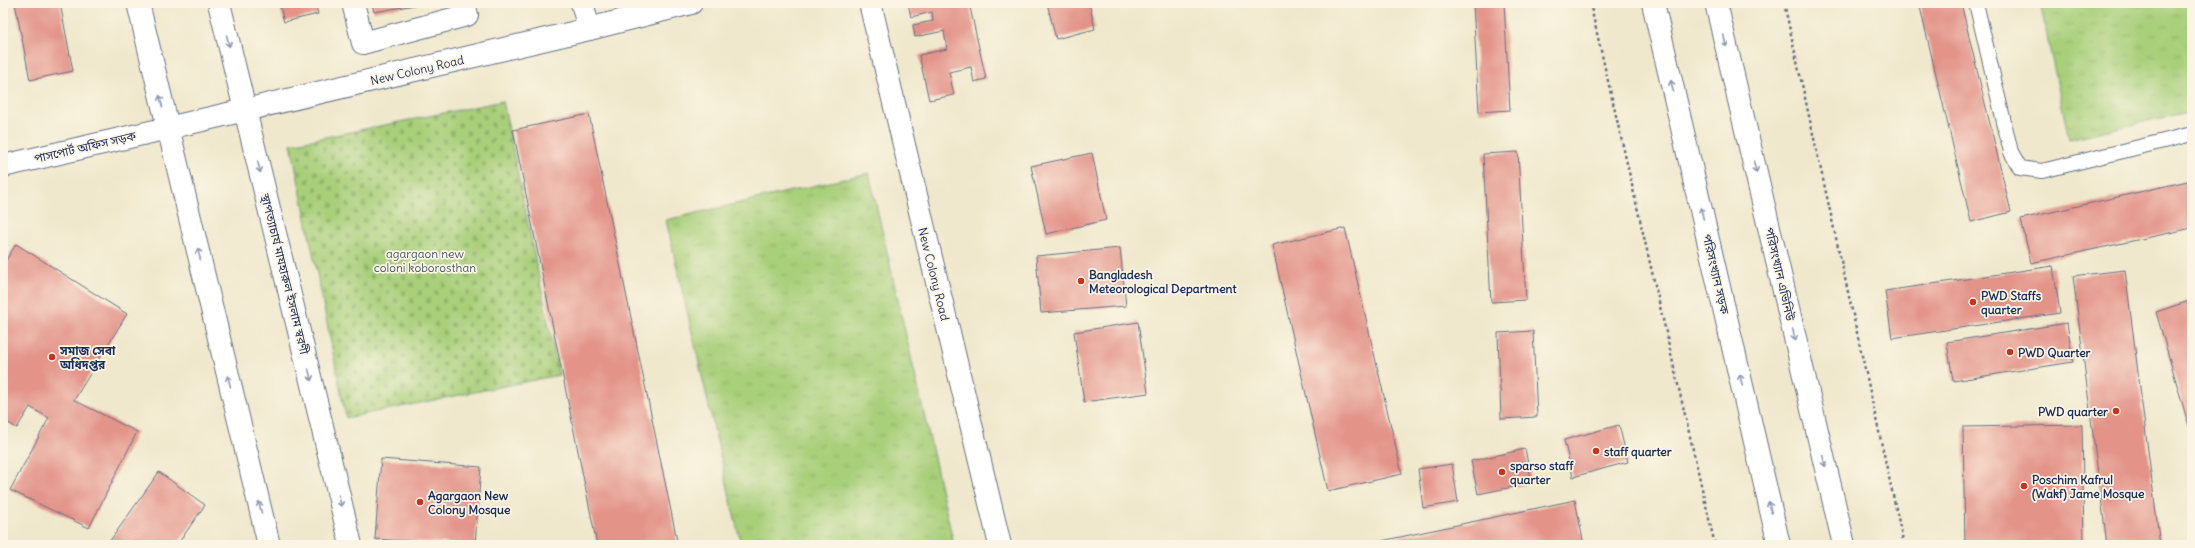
<svg xmlns="http://www.w3.org/2000/svg" width="2195" height="548" font-family="Delius,'Noto Sans Bengali',sans-serif">
<style>
.grass{fill:url(#grass-tufts);stroke:#627f6c}
.cemetery{fill:url(#cemetery-stones);stroke:#627f6c}
.building{fill:#e39388}
.lines{fill:none;stroke-linecap:round;stroke-linejoin:round}
.lane-casing{stroke:#657084;stroke-width:16}
.street-casing{stroke:#657084;stroke-width:24}
.secondary-casing{stroke:#657084;stroke-width:24}
.path{stroke:#657084;stroke-width:2.5;stroke-dasharray:3 3;stroke-linecap:butt}
.lane{stroke:#fff;stroke-width:14}
.street{stroke:#fff;stroke-width:22}
.secondary{stroke:#fff;stroke-width:22}
.oneway{stroke:#8d97ae}
.poi-dot{fill:#c8321e;stroke:#fcf5e5;stroke-width:1.5}
.labels{text-anchor:middle;dominant-baseline:central;stroke-width:3.5;stroke-linejoin:round;paint-order:stroke}
.street-label{font-size:12px;fill:#1b2f5e;stroke:#fcf5e5}
.park-label{font-size:12px;fill:#3e5765;stroke:#fcf5e5}
.poi-label{font-size:12px;font-weight:bold;fill:#1b2f5e;stroke:#fcf5e5;text-anchor:start}
</style>
<defs>
<pattern id="grass-tufts" width="24" height="20" patternUnits="userSpaceOnUse"><rect width="24" height="20" fill="#a8cf79"/><path d="M3 7l-1-3M5 7V3M7 7l1-3M15 17l-1-3M17 17v-4M19 17l1-3" fill="none" stroke="#90b26b"/></pattern>
<pattern id="cemetery-stones" width="16" height="16" patternUnits="userSpaceOnUse"><rect width="16" height="16" fill="#a8cf79"/><path d="M2 7V4a2 2 0 0 1 4 0v3zM10 15v-3a2 2 0 0 1 4 0v3z" fill="#90b26b"/></pattern>
</defs>
<rect width="100%" height="100%" fill="#fcf5e5"/>
<filter id="ink" filterUnits="userSpaceOnUse"><feTurbulence type="fractalNoise" baseFrequency=".025" numOctaves="2"/><feDisplacementMap in="SourceGraphic" scale="8" xChannelSelector="R" yChannelSelector="G"/><feConvolveMatrix kernelMatrix="1 2 1 2 8 2 1 2 1" color-interpolation-filters="sRGB"/></filter>
<filter id="wash" filterUnits="userSpaceOnUse"><feTurbulence type="fractalNoise" baseFrequency=".012" numOctaves="4" result="noise"/><feDisplacementMap in="SourceGraphic" scale="16" xChannelSelector="R" yChannelSelector="G"/><feGaussianBlur stdDeviation="0.9" result="paint"/><feColorMatrix in="noise" values="0 0 0 0 0 0 0 0 0 0 0 0 0 0 0 0 0 1.4 0 .05"/><feComposite in="paint" operator="in"/></filter>
<g filter="url(#wash)">
<rect width="100%" height="100%" fill="#efe8cc"/>
<g class="grass">
<path d="M2040 3H2191L2192 111 2069 139Z"/>
<path d="M869 173 954 545H741L666 220Z"/>
</g>
<path class="cemetery" d="M503 101 559 375 346 418 291 144Z"/>
<g id="blocks">
<g class="building">
<path d="M15 3H60L73 71 30 80Z"/>
<path d="M279 3H315L318 14 284 22Z"/>
<path d="M372 3H414L415 5 374 12Z"/>
<path d="M908 3H969L986 79 974 82 971 67 949 72 954 95 929 100 919 55 947 49 944 31 915 37 913 25 933 21 932 12 911 17Z"/>
<path d="M1047 3H1089L1095 29 1056 39Z"/>
<path d="M1473 3H1504L1510 110 1479 112Z"/>
<path d="M1919 3H1961L2011 212 1971 222Z"/>
<path d="M589 114 678 545H597L513 130Z"/>
<path d="M1518 152 1526 300 1491 302 1483 154Z"/>
<path d="M1092 153 1106 220 1046 234 1031 166Z"/>
<path d="M2192 180V228L2031 263 2021 219Z"/>
<path d="M1345 228 1402 474 1328 491 1272 245Z"/>
<path d="M16 244 127 314 74 400 137 432 89 528 10 490 49 418 30 407 17 428 3 420V265Z"/>
<path d="M1120 248 1126 306 1041 313 1036 256Z"/>
<path d="M2053 266 2060 313 1892 338 1885 291Z"/>
<path d="M2125 270 2160 545H2107L2073 276Z"/>
<path d="M2192 300V437L2156 312Z"/>
<path d="M1138 322 1148 393 1084 402 1074 332Z"/>
<path d="M2067 323 2073 362 1953 381 1947 342Z"/>
<path d="M1533 331 1537 417 1501 419 1498 333Z"/>
<path d="M1619 425 1628 462 1573 477 1564 440Z"/>
<path d="M2082 425 2084 545H1965L1963 427Z"/>
<path d="M1525 449 1532 483 1478 494 1471 461Z"/>
<path d="M381 459 481 467 475 545 375 539Z"/>
<path d="M1452 464 1458 502 1423 508 1418 469Z"/>
<path d="M159 472 205 505 177 545H107Z"/>
<path d="M1575 500 1584 545H1367V544Z"/>
</g>
</g>
</g>
<g filter="url(#ink)">
<use href="#blocks" fill-opacity="0" stroke="#657084" stroke-width="1"/>
<g class="lines">
<defs>
<path id="lane" d="M1976 3 2011 152 2020 168 2042 171 2192 134"/>
<g id="street">
<path d="M353 3 363 43 467 15 464 3"/>
<path d="M870 3 1000 545"/>
<path d="M589 29 691 3"/>
<path d="M245 110 589 29 582 3"/>
<path d="M3 166 168 128"/>
</g>
<g id="secondary">
<path d="M138 3 269 545"/>
<path d="M219 3 351 545"/>
<path d="M1653 3 1779 545"/>
<path d="M1716 3 1844 545"/>
<path d="M168 128 245 110"/>
</g>
</defs>
<use href="#lane" class="lane-casing"/>
<use href="#street" class="street-casing"/>
<use href="#secondary" class="secondary-casing"/>
<g class="path">
<path d="M1590 3 1715 545"/>
<path d="M1784 3 1904 545"/>
</g>
<use href="#lane" class="lane"/>
<use href="#street" class="street"/>
<use href="#secondary" class="secondary"/>
</g>
<defs><path id="oneway-shaft" d="M-6 0H5M1.5-3L5.5 0L1.5 3" fill="none" stroke-width="1.6" stroke-linecap="round" stroke-linejoin="round"/></defs>
<g class="oneway">
<use href="#oneway-shaft" transform="translate(228 41) rotate(76)"/>
<use href="#oneway-shaft" transform="translate(1725 41) rotate(77)"/>
<use href="#oneway-shaft" transform="translate(1672 86) rotate(-103)"/>
<use href="#oneway-shaft" transform="translate(161 101) rotate(-104)"/>
<use href="#oneway-shaft" transform="translate(259 167) rotate(76)"/>
<use href="#oneway-shaft" transform="translate(1755 167) rotate(77)"/>
<use href="#oneway-shaft" transform="translate(1702 213) rotate(-103)"/>
<use href="#oneway-shaft" transform="translate(199 254) rotate(-104)"/>
<use href="#oneway-shaft" transform="translate(1794 335) rotate(77)"/>
<use href="#oneway-shaft" transform="translate(310 375) rotate(76)"/>
<use href="#oneway-shaft" transform="translate(1741 380) rotate(-103)"/>
<use href="#oneway-shaft" transform="translate(229 381) rotate(-104)"/>
<use href="#oneway-shaft" transform="translate(1824 461) rotate(77)"/>
<use href="#oneway-shaft" transform="translate(340 501) rotate(76)"/>
<use href="#oneway-shaft" transform="translate(260 507) rotate(-104)"/>
<use href="#oneway-shaft" transform="translate(1770 507) rotate(-103)"/>
</g>
</g>
<g class="poi-dot">
<circle cx="1081" cy="281" r="4"/>
<circle cx="1973" cy="302" r="4"/>
<circle cx="2010" cy="352" r="4"/>
<circle cx="52" cy="357" r="4"/>
<circle cx="2116" cy="411" r="4"/>
<circle cx="1596" cy="451" r="4"/>
<circle cx="1502" cy="472" r="4"/>
<circle cx="2024" cy="486" r="4"/>
<circle cx="420" cy="502" r="4"/>
</g>
<g class="labels">
<g class="street-label">
<text transform="translate(417 70) rotate(-13)">New Colony Road</text>
<text transform="translate(85 147) rotate(-13)">পাসপোর্ট অফিস সড়ক</text>
<text transform="translate(285 274) rotate(76)">স্থাপত্যাচার্য মাযহারুল ইসলাম স্বরণী</text>
<text transform="translate(934 274) rotate(76)">New Colony Road</text>
<text transform="translate(1716 274) rotate(77)">পরিসংখ্যান সড়ক</text>
<text transform="translate(1780 274) rotate(77)">পরিসংখ্যান এভিনিউ</text>
</g>
<g class="park-label">
<text x="425" y="253">agargaon new<tspan x="425" dy="14">coloni koborosthan</tspan></text>
</g>
<g class="poi-label">
<text x="1089" y="274">Bangladesh<tspan x="1089" dy="14">Meteorological Department</tspan></text>
<text x="1981" y="295">PWD Staffs<tspan x="1981" dy="14">quarter</tspan></text>
<text x="60" y="350">সমাজ সেবা<tspan x="60" dy="14">অধিদপ্তর</tspan></text>
<text x="2018" y="352">PWD Quarter</text>
<text x="2108" y="411" text-anchor="end">PWD quarter</text>
<text x="1604" y="451">staff quarter</text>
<text x="1510" y="465">sparso staff<tspan x="1510" dy="14">quarter</tspan></text>
<text x="2032" y="479">Poschim Kafrul<tspan x="2032" dy="14">(Wakf) Jame Mosque</tspan></text>
<text x="428" y="495">Agargaon New<tspan x="428" dy="14">Colony Mosque</tspan></text>
</g>
</g>
<rect width="2195" height="548" fill="none" stroke="#fcf5e5" stroke-width="16"/>
</svg>
